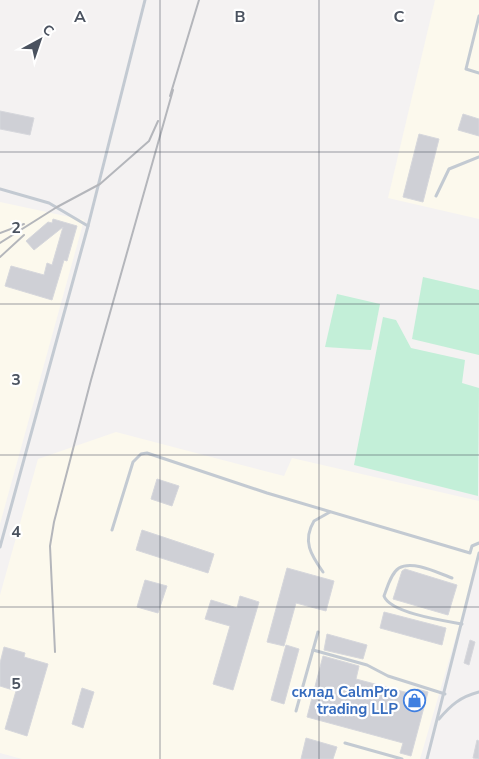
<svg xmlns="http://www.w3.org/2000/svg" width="479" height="759" font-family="'Nunito Sans',sans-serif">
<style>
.commercial{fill:#fcf9ed}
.green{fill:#c3efd8}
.building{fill:#cfd0d6;stroke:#d6d7dc}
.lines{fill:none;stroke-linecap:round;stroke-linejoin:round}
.service{stroke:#c3cad2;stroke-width:3}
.rail{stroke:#b4b6bb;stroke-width:2}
.grid{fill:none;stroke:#4a525f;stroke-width:1;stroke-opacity:0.55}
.labels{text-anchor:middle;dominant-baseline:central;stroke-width:4.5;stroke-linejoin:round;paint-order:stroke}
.shop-label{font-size:15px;font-weight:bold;fill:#366cbe;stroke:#fff;text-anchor:end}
.grid-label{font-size:16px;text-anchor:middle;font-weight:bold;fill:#4a525f;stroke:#fff;stroke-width:4.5;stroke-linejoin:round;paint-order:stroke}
</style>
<rect width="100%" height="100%" fill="#f4f2f2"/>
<g class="commercial">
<path d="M435 0H479V219L388 198Z"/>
<path d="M0 202 84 220 0 524Z"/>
<path d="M116 432 284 476 292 458 479 501V558L420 759H22L0 753V595L38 459Z"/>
</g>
<g class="green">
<path d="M423 277 479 290V355L412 339Z"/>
<path d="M337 294 380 304 371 350 325 347Z"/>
<path d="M383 317 396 320 411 348 465 360 462 383 479 388 478 496 354 465Z"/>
</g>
<g class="building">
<path d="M0 111 34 118 30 135 0 129Z"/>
<path d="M463 114 479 119V136L458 130Z"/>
<path d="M419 134 439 139 423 202 403 197Z"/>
<path d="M53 219 77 226 67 261 64 260 52 300 5 286 11 266 44 275 47 263 52 265 63 227 34 250 26 241 48 222 52 223Z"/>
<path d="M157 479 179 486 172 506 151 499Z"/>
<path d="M142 530 214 554 208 573 136 550Z"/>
<path d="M287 568 334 581 326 611 296 603 284 646 267 642Z"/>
<path d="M405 569 457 585 448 615 393 599 402 571Z"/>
<path d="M145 580 167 586 158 613 137 607Z"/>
<path d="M240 596 259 602 233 690 213 684 230 626 205 619 211 600 237 608Z"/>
<path d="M384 612 446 628 442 645 380 628Z"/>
<path d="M327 634 367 645 363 659 324 650Z"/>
<path d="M470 640 475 642 469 665 464 663Z"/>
<path d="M286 645 299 649 284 704 271 700Z"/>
<path d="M4 647 25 653 24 657 48 664 27 736 5 729 16 691 0 686V663Z"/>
<path d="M323 656 359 666 356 679 416 695 417 689 428 692 411 756 400 753 403 743 307 717Z"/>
<path d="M82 688 94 692 83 728 72 724Z"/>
<path d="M306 738 337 747 333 759H301Z"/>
<path d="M477 740 479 741V759L473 758Z"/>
</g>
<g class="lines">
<g class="service">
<path d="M479 16 466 69 479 73"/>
<path d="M0 189 49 203 88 226 0 547"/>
<path d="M436 196 449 169 479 157"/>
<path d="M88 226 145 0"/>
<path d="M112 530 133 462 141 454 147 453 267 493 470 553 472 546 479 543"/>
<path d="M323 572C311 555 302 541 314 521L330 512"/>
<path d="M452 578C438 573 413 560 399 568 391 573 387 588 384 596 390 613 445 621 462 624"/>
<path d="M313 650 318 632"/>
<path d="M296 711 313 650 367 665 388 676 445 694"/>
<path d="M439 719C451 705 460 697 479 692"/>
<path d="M345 743 402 759"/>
<path d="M427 759 479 553"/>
</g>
<g class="rail">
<path d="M170 96 199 0"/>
<path d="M0 233 24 224"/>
<path d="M0 243 57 207 100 184 149 141 158 121"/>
<path d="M0 257 24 235"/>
<path d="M55 652 50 546 54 522 91 380 173 90"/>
</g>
</g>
<path class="grid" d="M160 0V759M319 0V759M0 152H479M0 304H479M0 455H479M0 607H479"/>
<defs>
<symbol id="shop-ring" viewBox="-11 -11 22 22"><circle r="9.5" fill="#fff" stroke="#3f7fe0" stroke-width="1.5"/><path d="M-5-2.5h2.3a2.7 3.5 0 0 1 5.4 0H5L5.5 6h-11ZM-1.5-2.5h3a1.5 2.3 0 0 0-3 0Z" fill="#3f7fe0"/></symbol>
</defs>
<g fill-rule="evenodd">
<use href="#shop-ring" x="402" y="688" width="25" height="25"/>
</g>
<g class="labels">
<g class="shop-label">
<text x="398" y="692">склад CalmPro<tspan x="398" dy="17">trading LLP</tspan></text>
</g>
</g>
<g class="grid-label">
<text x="80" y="22">A</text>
<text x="240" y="22">B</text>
<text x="399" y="22">C</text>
<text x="16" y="233">2</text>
<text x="16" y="385">3</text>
<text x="16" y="537">4</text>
<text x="16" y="689">5</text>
</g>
<g transform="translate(40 40) rotate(40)" stroke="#ffffff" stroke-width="4" paint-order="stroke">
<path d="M0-4L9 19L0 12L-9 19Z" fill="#4a525f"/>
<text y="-8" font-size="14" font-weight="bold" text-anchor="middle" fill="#4a525f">С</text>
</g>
</svg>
